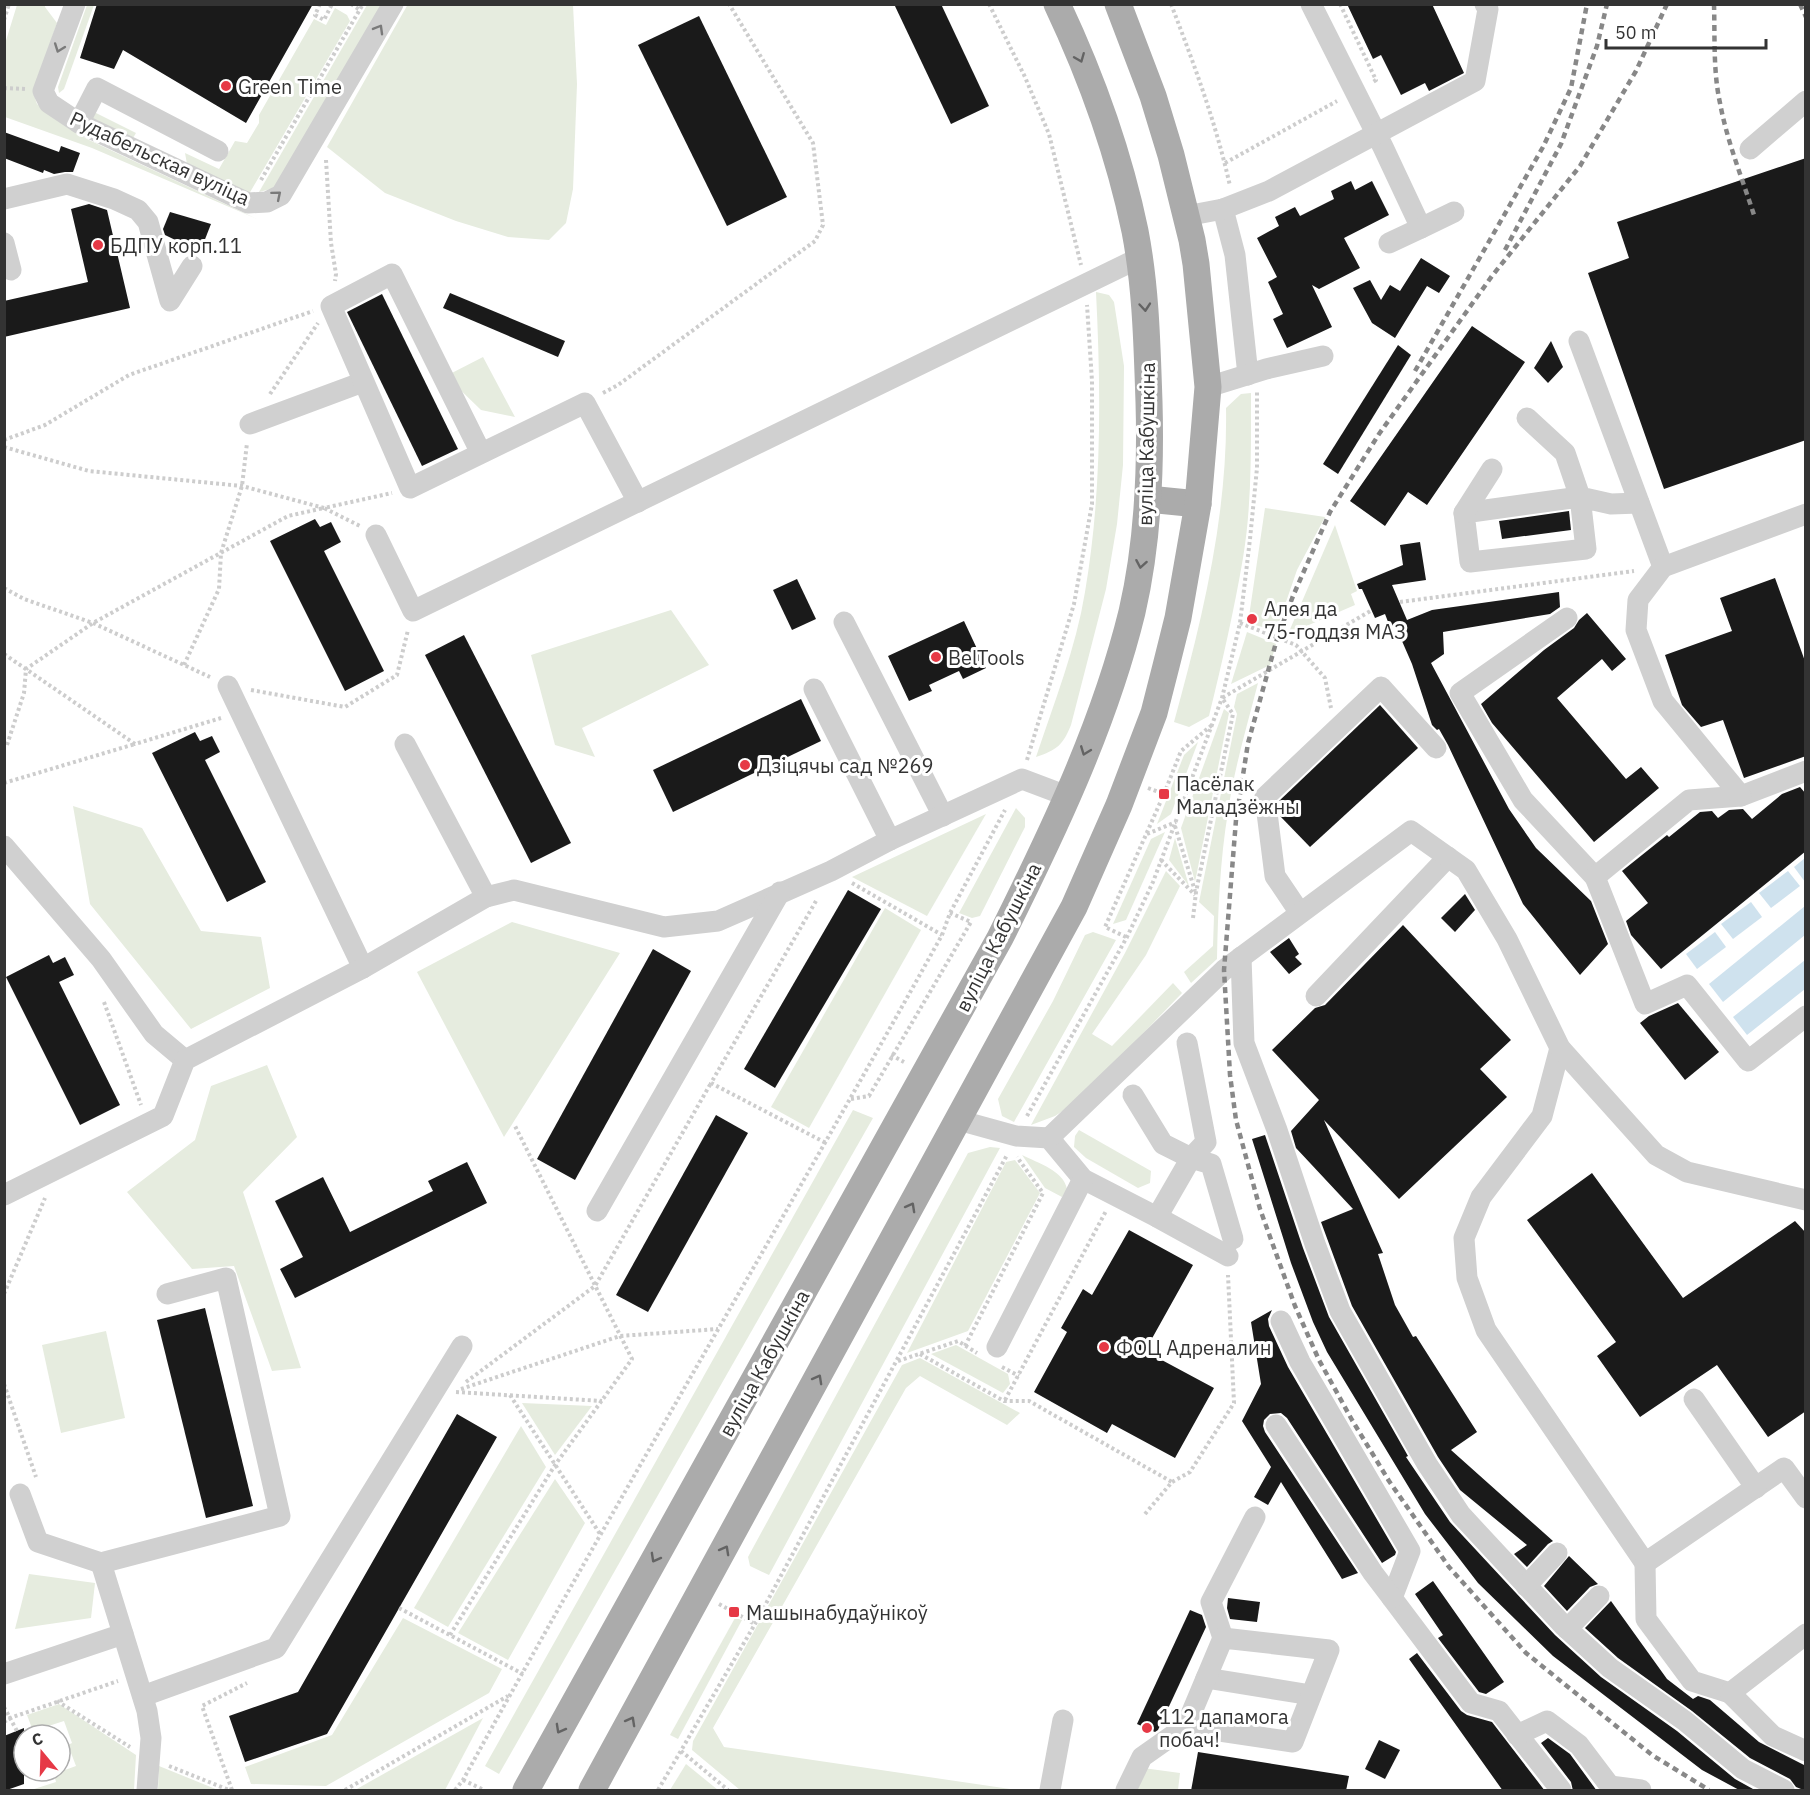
<svg xmlns="http://www.w3.org/2000/svg" width="1810" height="1795" font-family="'IBM Plex Sans',sans-serif">
<style>
.green{fill:#e6ecdf}
.water{fill:#cfe2ee}
.building{fill:#1a1a1a}
.lines{fill:none;stroke-linecap:round;stroke-linejoin:round}
.path{stroke:#cdcdcd;stroke-width:4;stroke-dasharray:3 3;stroke-linecap:butt}
.minor{stroke:#d0d0d0;stroke-width:21}
.major{stroke:#ababab;stroke-width:27}
.rail{stroke:#888;stroke-width:4.5;stroke-dasharray:6 4.5;stroke-linecap:butt}
.oneway{stroke:#7a7a7a}
.oneway2{stroke:#636363}
.poi-dot{fill:#e63946;stroke:#fff;stroke-width:2}
.labels{text-anchor:middle;dominant-baseline:central;stroke-width:6;stroke-linejoin:round;paint-order:stroke}
.poi-label{font-size:20px;fill:#333;stroke:#fff;text-anchor:start}
.street-label{font-size:20px;fill:#333;stroke:#fff}
</style>
<rect width="100%" height="100%" fill="#fff"/>
<g class="green">
<path d="M408 4 573 5 577 84 573 189 566 223 549 240 508 237 456 221 385 193 327 147Z"/>
<path d="M17 5H45V7L57 23 33 92 37 104 58 121 87 139 257 219 92 148 5 117 4 47Z"/>
<path d="M87 5H94L64 89 59 93 58 87Z"/>
<path d="M367 5H385L282 181 271 189 259 192Z"/>
<path d="M335 8 347 15 350 21 249 194 187 164 185 153 219 169 235 141 247 143 259 123V115L314 19 326 25Z"/>
<path d="M96 113 136 133 133 138 92 119 93 114Z"/>
<path d="M1096 292 1109 295 1114 302 1124 366 1123 465 1117 524 1106 589 1071 725C1063 745 1057 750 1036 757 1054 703 1076 648 1085 592 1102 493 1101 392 1096 292Z"/>
<path d="M483 357 515 417 481 410 446 376Z"/>
<path d="M1251 393C1251 447 1252 504 1243 558 1234 611 1222 663 1209 716L1189 727 1174 722C1202 620 1228 515 1226 408L1241 394Z"/>
<path d="M1265 508 1325 517 1297 570 1276 631 1248 623Z"/>
<path d="M1335 525 1357 591 1351 594 1355 605 1288 634Z"/>
<path d="M671 610 709 665 582 728 595 757 555 745 531 655Z"/>
<path d="M1247 632 1276 644 1270 665 1231 684Z"/>
<path d="M1258 683C1247 726 1234 769 1228 812 1220 860 1218 910 1217 959L1191 983 1184 972 1213 946 1214 916 1199 902 1237 714 1234 707 1237 694Z"/>
<path d="M1224 709 1229 713 1195 882 1181 828Z"/>
<path d="M1198 742 1171 814 1157 824 1184 755Z"/>
<path d="M73 806 142 828 201 931 261 937 270 988 191 1029 90 904Z"/>
<path d="M1016 808 1025 818V827L980 916 972 918 959 913Z"/>
<path d="M986 814 927 916 852 877Z"/>
<path d="M1165 832 1126 920 1113 924 1151 839Z"/>
<path d="M1175 838 1189 886 1169 860Z"/>
<path d="M1166 871 1180 886 1146 955 1092 1034 1112 1046 1173 983 1182 993 1078 1101 1055 1116 1031 1125 1125 953Z"/>
<path d="M885 908 921 930 809 1128 771 1107Z"/>
<path d="M512 922 620 953 504 1137 417 972Z"/>
<path d="M1093 932 1116 940 1014 1122 1002 1116 998 1099 1053 1001 1085 935Z"/>
<path d="M267 1065 297 1137 243 1192 301 1368 272 1371 234 1266 192 1269 127 1192 195 1140 211 1086Z"/>
<path d="M853 1110 873 1118 499 1774 485 1766Z"/>
<path d="M1079 1130 1151 1171 1150 1183 1138 1188 1086 1158 1074 1147 1075 1136Z"/>
<path d="M990 1147 1000 1148 769 1575 750 1566 748 1557 968 1153Z"/>
<path d="M1022 1155C1038 1163 1064 1171 1067 1189L1062 1197 1045 1188Z"/>
<path d="M1015 1160 1040 1193 968 1331 907 1353 1006 1162Z"/>
<path d="M106 1331 125 1418 61 1433 42 1345Z"/>
<path d="M956 1345 1008 1374 1010 1384 1003 1393 931 1354Z"/>
<path d="M920 1358 1020 1413 1007 1425 920 1376 906 1388 713 1728 724 1747 1017 1790H740L692 1750 693 1741 902 1365Z"/>
<path d="M522 1403 592 1406 555 1455Z"/>
<path d="M521 1426 546 1467 448 1627 414 1608Z"/>
<path d="M555 1479 585 1523 508 1660 458 1633Z"/>
<path d="M29 1574 95 1583 91 1618 15 1629Z"/>
<path d="M403 1618 502 1669 489 1693 326 1786 251 1784 245 1767 332 1735Z"/>
<path d="M735 1618 742 1620 678 1739 670 1735Z"/>
<path d="M59 1704 136 1755 134 1790H31L56 1782 54 1774 76 1766 68 1745 72 1743 64 1721 33 1731 27 1715Z"/>
<path d="M483 1718 445 1790H355Z"/>
<path d="M686 1764 718 1790H670Z"/>
<path d="M159 1766 218 1790H158Z"/>
<path d="M1143 1768 1180 1773 1178 1790H1134Z"/>
</g>
<g class="water">
<path d="M1805 858 1806 882H1805L1794 867Z"/>
<path d="M1788 871 1800 886 1771 908 1759 893Z"/>
<path d="M1751 902 1762 917 1733 939 1721 924Z"/>
<path d="M1805 906V935L1723 1002 1709 984Z"/>
<path d="M1715 932 1726 947 1697 969 1686 954Z"/>
<path d="M1805 960V989L1747 1035 1733 1017Z"/>
</g>
<g class="building">
<path d="M97 4H313L246 123 123 50 114 69 80 58Z"/>
<path d="M894 4H941L989 106 951 124Z"/>
<path d="M1347 4H1432L1464 73 1429 91 1425 83 1401 95 1381 55 1373 59Z"/>
<path d="M699 16 787 197 727 226 638 45Z"/>
<path d="M4 132 59 152 61 146 80 153 73 172H65L54 174 44 170 43 173 4 158Z"/>
<path d="M1806 158V440L1664 489 1588 273 1629 258 1617 222Z"/>
<path d="M1351 181 1355 190 1372 181 1389 215 1344 238 1360 268 1319 289 1312 285 1332 327 1287 348 1273 319 1283 314 1268 282 1277 277 1257 238 1279 226 1275 217 1295 207 1300 216 1334 199 1331 191Z"/>
<path d="M89 204 107 210 130 308 4 337V301L88 282 71 209Z"/>
<path d="M170 212 211 224 200 252 165 235 163 229Z"/>
<path d="M1421 258 1450 276 1439 293 1427 286 1395 338 1372 323 1353 288 1370 280 1381 300 1390 285 1400 291Z"/>
<path d="M450 293 565 341 558 357 443 308Z"/>
<path d="M382 294 458 449 422 466 347 312Z"/>
<path d="M1472 326 1525 362 1427 505 1408 492 1385 526 1350 501Z"/>
<path d="M1551 341 1563 367 1548 383 1534 368Z"/>
<path d="M1398 345 1411 355 1338 474 1323 464Z"/>
<path d="M1569 511 1571 530 1502 539 1499 521Z"/>
<path d="M315 519 320 527 331 522 341 542 324 551 384 671 345 691 270 541Z"/>
<path d="M1420 542 1426 580 1392 585 1407 620 1432 610 1559 592 1560 607 1550 614 1443 632 1444 654 1431 663 1509 809 1536 848 1591 901 1608 944 1580 975 1523 904 1448 745 1439 729 1437 730 1432 725 1412 664 1395 625 1390 627 1385 614 1375 618 1362 589H1359L1357 584 1403 565 1400 545Z"/>
<path d="M1775 578 1806 664V756L1744 778 1723 720 1701 727 1682 705 1665 655 1732 631 1720 598Z"/>
<path d="M797 579 816 619 792 630 773 590Z"/>
<path d="M1587 613 1626 659 1612 671 1602 659 1557 698 1626 779 1641 767 1659 788 1594 842 1492 723 1481 704 1544 650 1574 628 1579 620Z"/>
<path d="M964 621 986 668 963 679 959 671 929 685 932 691 909 701 888 656Z"/>
<path d="M464 635 571 843 531 863 425 655Z"/>
<path d="M801 699 821 741 673 812 653 770Z"/>
<path d="M1380 705 1418 748 1310 847 1280 816 1278 802Z"/>
<path d="M195 732 200 741 212 736 220 752 205 760 266 882 227 902 152 753Z"/>
<path d="M1800 787 1806 794V851L1661 969 1631 935 1626 921 1648 903 1622 871 1667 835 1669 837 1700 812 1712 811 1718 818 1729 810 1743 809 1752 819 1782 794Z"/>
<path d="M848 890 881 909 775 1088 744 1069Z"/>
<path d="M1465 894 1475 910 1455 932 1441 918Z"/>
<path d="M1403 925 1511 1040 1480 1069 1507 1097 1399 1199 1324 1120 1383 1253 1378 1254 1395 1305 1413 1337 1416 1336 1477 1432 1451 1450 1553 1541 1548 1544 1527 1567 1514 1554 1527 1545 1460 1490 1438 1457 1352 1306 1321 1222 1353 1209 1296 1148 1291 1131 1319 1100 1272 1050 1315 1008 1325 1005Z"/>
<path d="M1289 938 1299 954 1295 957 1302 964 1289 974 1270 952Z"/>
<path d="M653 949 691 971 575 1180 537 1159Z"/>
<path d="M49 955 53 963 65 957 74 975 59 982 120 1105 80 1125 6 977Z"/>
<path d="M1678 1003 1719 1052 1685 1080 1640 1023 1649 1016Z"/>
<path d="M716 1115 748 1133 648 1312 616 1295Z"/>
<path d="M1265 1135 1303 1248 1329 1317 1408 1456 1406 1457 1450 1522 1555 1635 1601 1677 1677 1731 1735 1779 1753 1789 1752 1791H1741L1702 1770 1553 1656 1478 1583 1425 1514 1327 1352 1313 1322 1291 1263 1252 1139Z"/>
<path d="M467 1162 487 1203 295 1298 280 1269 303 1257 275 1201 323 1177 350 1232 433 1191 428 1181Z"/>
<path d="M1592 1173 1683 1298 1795 1221 1806 1233V1411L1768 1437 1717 1365 1640 1417 1597 1356 1616 1342 1527 1220Z"/>
<path d="M1129 1230 1193 1265 1145 1351 1214 1388 1175 1458 1112 1424 1107 1433 1034 1392 1067 1332 1061 1328 1083 1289 1092 1295Z"/>
<path d="M205 1308 253 1506 206 1518 157 1320Z"/>
<path d="M1272 1310 1268 1319 1269 1326 1288 1367 1396 1552 1395 1555 1382 1563 1287 1418 1281 1413 1270 1414 1264 1420 1263 1426 1265 1432 1358 1573 1342 1579 1281 1482 1268 1505 1254 1497 1271 1467 1242 1421 1261 1384 1251 1322Z"/>
<path d="M457 1414 497 1437 327 1734 245 1762 229 1716 298 1692Z"/>
<path d="M1569 1556 1598 1584 1590 1587 1567 1611 1544 1586Z"/>
<path d="M1433 1581 1504 1682 1486 1694 1479 1692 1438 1638 1443 1635 1415 1594Z"/>
<path d="M1228 1598 1260 1602 1257 1622 1230 1619 1227 1608Z"/>
<path d="M1611 1601 1667 1679 1693 1699 1698 1696 1710 1700 1759 1742 1806 1766V1791L1796 1787 1790 1779 1750 1758 1692 1711 1618 1658 1585 1628Z"/>
<path d="M1190 1610 1202 1615 1206 1627 1158 1730 1155 1732 1137 1724Z"/>
<path d="M1417 1653 1461 1711 1467 1715 1492 1722 1545 1791H1503L1409 1659Z"/>
<path d="M24 1728V1784L4 1791V1736Z"/>
<path d="M1548 1738 1570 1754 1597 1791H1573L1571 1782 1541 1743Z"/>
<path d="M1379 1740 1400 1750 1385 1779 1365 1769Z"/>
<path d="M1198 1752 1349 1776 1346 1791H1191Z"/>
</g>
<g class="lines">
<g class="path">
<path d="M320 4 315 15 324 20 332 4"/>
<path d="M351 4 360 10"/>
<path d="M989 4 1025 77 1049 134 1081 265"/>
<path d="M1171 4C1194 64 1216 123 1230 186"/>
<path d="M1340 4 1376 80 1373 82"/>
<path d="M4 20 9 4"/>
<path d="M4 88 25 89"/>
<path d="M326 160 331 243 336 274 335 281"/>
<path d="M1225 163 1337 101"/>
<path d="M261 180 363 4"/>
<path d="M603 393 618 385 815 241 823 225 813 143 729 4"/>
<path d="M270 394 318 323"/>
<path d="M4 440 45 425 129 375 313 311"/>
<path d="M4 447 89 471 242 486 324 508 392 493"/>
<path d="M4 588 24 599 93 623 210 677"/>
<path d="M1400 602 1634 571"/>
<path d="M1240 623 1296 645 1325 678 1331 708"/>
<path d="M4 654 135 744 221 718"/>
<path d="M184 665 219 589 221 553 242 486 247 443"/>
<path d="M251 690 345 707 397 675 408 630"/>
<path d="M7 745 24 693 26 669 93 623 288 516 324 508 360 526"/>
<path d="M1027 760 1074 604 1092 504V381L1087 305"/>
<path d="M4 783 135 744"/>
<path d="M1148 788 1164 794"/>
<path d="M1175 826 1195 891"/>
<path d="M1147 834 1176 822"/>
<path d="M1161 860 1195 895"/>
<path d="M852 883 942 935"/>
<path d="M816 901 711 1083 826 1143"/>
<path d="M1193 918 1196 892 1233 714 1222 698 1372 610"/>
<path d="M1126 937 1105 927 1164 794 1181 751 1212 725"/>
<path d="M104 1002 141 1105"/>
<path d="M891 1055 904 1062"/>
<path d="M851 1099 869 1096 971 922 950 913"/>
<path d="M1027 1116 1127 937 1153 882 1222 698 1240 623 1250 539 1257 468V391"/>
<path d="M4 1294 45 1198"/>
<path d="M965 1346 1043 1193 1017 1157"/>
<path d="M920 1354 1004 1401H1029L1172 1482"/>
<path d="M898 1361 958 1341 977 1353"/>
<path d="M1002 1367 1019 1376"/>
<path d="M466 1382 595 1286 711 1083"/>
<path d="M4 1384 36 1477"/>
<path d="M461 1389 620 1336 718 1329"/>
<path d="M456 1392 602 1401"/>
<path d="M510 1395 600 1534"/>
<path d="M1005 1400 1106 1211"/>
<path d="M1145 1514 1172 1482 1190 1472 1234 1403 1228 1275"/>
<path d="M719 1604 755 1624"/>
<path d="M399 1608 523 1674"/>
<path d="M450 1635 555 1465 632 1359 514 1124"/>
<path d="M57 1701 130 1747"/>
<path d="M4 1707 17 1731"/>
<path d="M4 1722 10 1718 118 1681"/>
<path d="M681 1751 728 1790"/>
<path d="M169 1766 229 1790"/>
<path d="M463 1780 484 1790"/>
<path d="M232 1790 202 1706 247 1683"/>
<path d="M345 1790 508 1696"/>
<path d="M455 1790 463 1780C619 1496 785 1218 942 935L950 913 1005 810"/>
<path d="M658 1790 755 1624 1007 1155"/>
</g>
<g class="minor">
<path d="M75 4 43 91 49 103 79 123 248 203 267 202 281 195 393 4"/>
<path d="M1311 4 1383 147 1421 228 1389 243"/>
<path d="M79 123 97 88 218 151"/>
<path d="M1750 149 1806 101"/>
<path d="M4 199 67 184 114 199 138 210 148 222 170 301 192 266"/>
<path d="M1223 209 1235 255 1248 375"/>
<path d="M1186 216 1223 209 1269 191 1475 81 1488 9 1485 4"/>
<path d="M1421 228 1454 212"/>
<path d="M4 243 11 270"/>
<path d="M1579 341 1663 567"/>
<path d="M1208 387 1266 369 1323 356"/>
<path d="M1527 418 1565 453 1580 497 1586 549 1470 562 1464 513 1580 497 1611 504 1639 503"/>
<path d="M250 424 363 382"/>
<path d="M481 453 392 274 331 306 410 488 585 403 638 502"/>
<path d="M1464 513 1492 469"/>
<path d="M376 535 413 611 1139 258"/>
<path d="M1567 618 1460 693 1523 800 1595 877"/>
<path d="M844 622 943 816"/>
<path d="M228 686 363 968"/>
<path d="M814 689 890 840"/>
<path d="M405 744 486 897"/>
<path d="M1806 771 1741 796 1689 800 1595 877 1645 1004 1687 985 1748 1061 1806 1016"/>
<path d="M1741 796 1663 701 1636 630 1638 600 1663 567 1806 514"/>
<path d="M4 846 101 959 154 1034 185 1060"/>
<path d="M1300 913 1275 876 1265 797 1381 687 1436 748"/>
<path d="M1241 957 1244 1043 1277 1130 1315 1244 1340 1311 1427 1464 1461 1515 1564 1626 1610 1668 1685 1721 1743 1769 1784 1790"/>
<path d="M1316 996 1448 857"/>
<path d="M1187 1043 1206 1142 1191 1158 1211 1164 1233 1239"/>
<path d="M1560 1048 1542 1116 1481 1197 1464 1238 1467 1278 1486 1330 1645 1563 1784 1468 1806 1498"/>
<path d="M1133 1095 1163 1144 1191 1158 1157 1217"/>
<path d="M958 1120 1016 1136 1049 1138 1083 1179 1157 1217 1228 1256"/>
<path d="M1049 1138 1224 970 1411 831 1466 870 1507 939 1560 1048 1656 1155 1687 1172 1806 1200"/>
<path d="M4 1195 163 1116 185 1060 363 968 486 897 514 890 664 927 718 921 831 871 890 840 1022 779 1067 796"/>
<path d="M597 1211 780 892"/>
<path d="M1281 1321 1300 1362 1410 1551 1392 1598 1471 1703 1499 1711 1561 1790"/>
<path d="M997 1347 1083 1179"/>
<path d="M1694 1399 1756 1488"/>
<path d="M1276 1425 1373 1573 1392 1598"/>
<path d="M20 1494 38 1542 101 1563"/>
<path d="M1645 1563 1646 1619 1692 1681 1730 1693"/>
<path d="M1526 1586 1557 1553"/>
<path d="M1567 1629 1599 1596"/>
<path d="M1806 1634 1730 1693 1773 1736 1806 1751"/>
<path d="M1223 1638 1211 1602 1255 1517"/>
<path d="M4 1674 123 1634"/>
<path d="M1206 1678 1311 1695"/>
<path d="M143 1696 276 1648 462 1346"/>
<path d="M1517 1735 1547 1721 1579 1745 1613 1790"/>
<path d="M1610 1786 1641 1790"/>
<path d="M147 1790 151 1738 147 1711 101 1563 280 1516 226 1278 167 1294"/>
<path d="M1050 1790 1063 1720"/>
<path d="M1126 1790 1142 1757 1186 1726 1223 1638 1329 1650 1293 1742 1186 1726"/>
</g>
<g class="major">
<path d="M1148 499 1198 504"/>
<path d="M526 1790 1000 938C1052 834 1104 726 1132 612 1148 543 1151 472 1149 402 1147 345 1146 288 1135 231 1119 154 1091 76 1057 4"/>
<path d="M592 1790 1074 907 1119 805 1154 713 1166 666 1178 618 1198 504 1208 387 1196 264 1192 240 1171 155 1153 96 1118 4"/>
</g>
<g class="rail">
<path d="M1667 4 1636 71 1580 166 1492 276 1379 434 1330 512 1293 596 1277 639 1248 743 1236 820 1224 970 1230 1075 1236 1120 1260 1209 1295 1306 1319 1360 1352 1420 1389 1481 1449 1567 1526 1653 1652 1755 1709 1790"/>
<path d="M1714 4C1715 37 1713 71 1720 103 1727 141 1742 178 1754 215"/>
<path d="M1800 4 1806 17"/>
<path d="M1505 250 1561 144 1597 46 1607 4"/>
<path d="M1415 371 1543 147 1571 88 1587 4"/>
</g>
</g>
<defs><path id="oneway-chevron" d="M-2-3.5L2.5 0L-2 3.5" fill="none" stroke-width="1.6" stroke-linecap="round" stroke-linejoin="round" transform="scale(1.5)"/></defs>
<g class="oneway">
<use href="#oneway-chevron" transform="translate(379 29) rotate(-60)"/>
<use href="#oneway-chevron" transform="translate(59 48) rotate(110)"/>
<use href="#oneway-chevron" transform="translate(277 195) rotate(-40)"/>
</g>
<g class="oneway2">
<use href="#oneway-chevron" transform="translate(1080 58) rotate(68)"/>
<use href="#oneway-chevron" transform="translate(1145 307) rotate(85)"/>
<use href="#oneway-chevron" transform="translate(1141 564) rotate(100)"/>
<use href="#oneway-chevron" transform="translate(1085 751) rotate(111)"/>
<use href="#oneway-chevron" transform="translate(911 1207) rotate(-61)"/>
<use href="#oneway-chevron" transform="translate(818 1379) rotate(-61)"/>
<use href="#oneway-chevron" transform="translate(725 1550) rotate(-61)"/>
<use href="#oneway-chevron" transform="translate(655 1558) rotate(119)"/>
<use href="#oneway-chevron" transform="translate(631 1721) rotate(-61)"/>
<use href="#oneway-chevron" transform="translate(560 1729) rotate(119)"/>
</g>
<g class="poi-dot">
<circle cx="226" cy="86" r="6"/>
<circle cx="98" cy="245" r="6"/>
<circle cx="1252" cy="619" r="6"/>
<circle cx="936" cy="657" r="6"/>
<circle cx="745" cy="765" r="6"/>
<rect x="1158" y="788" width="12" height="12" rx="3"/>
<circle cx="1104" cy="1347" r="6"/>
<rect x="728" y="1606" width="12" height="12" rx="3"/>
<circle cx="1147" cy="1728" r="6"/>
</g>
<g class="labels">
<g class="poi-label">
<text x="238" y="86">Green Time</text>
<text x="110" y="245">БДПУ корп.11</text>
<text x="1264" y="608">Алея да<tspan x="1264" dy="23">75-годдзя МАЗ</tspan></text>
<text x="948" y="657">BelTools</text>
<text x="757" y="765">Дзіцячы сад №269</text>
<text x="1176" y="783">Пасёлак<tspan x="1176" dy="23">Маладзёжны</tspan></text>
<text x="1116" y="1347">ФОЦ Адреналин</text>
<text x="746" y="1612">Машынабудаўнікоў</text>
<text x="1159" y="1716">112 дапамога<tspan x="1159" dy="23">побач!</tspan></text>
</g>
<g class="street-label">
<text transform="translate(160 158) rotate(25)">Рудабельская вуліца</text>
<text transform="translate(1146 444) rotate(-89)">вуліца Кабушкіна</text>
<text transform="translate(998 937) rotate(-63)">вуліца Кабушкіна</text>
<text transform="translate(764 1363) rotate(-61)">вуліца Кабушкіна</text>
</g>
</g>
<rect width="1810" height="1795" fill="none" stroke="#333333" stroke-width="12"/>
<g transform="translate(42 1753) rotate(341)"><circle r="28" fill="#ffffff" stroke="#adadad" stroke-width="1.5"/>
<path d="M0-4.5L10 22L0 15L-10 22Z" fill="#e63946"/>
<text y="-9" font-size="16" font-weight="bold" text-anchor="middle" fill="#333333">С</text>
</g>
<path d="M1606 39v9h160v-9" fill="none" stroke="#333333" stroke-width="3"/>
<text x="1615" y="39" font-size="18" fill="#333333" stroke="#ffffff" stroke-width="4.5" paint-order="stroke">50 m</text>
</svg>
